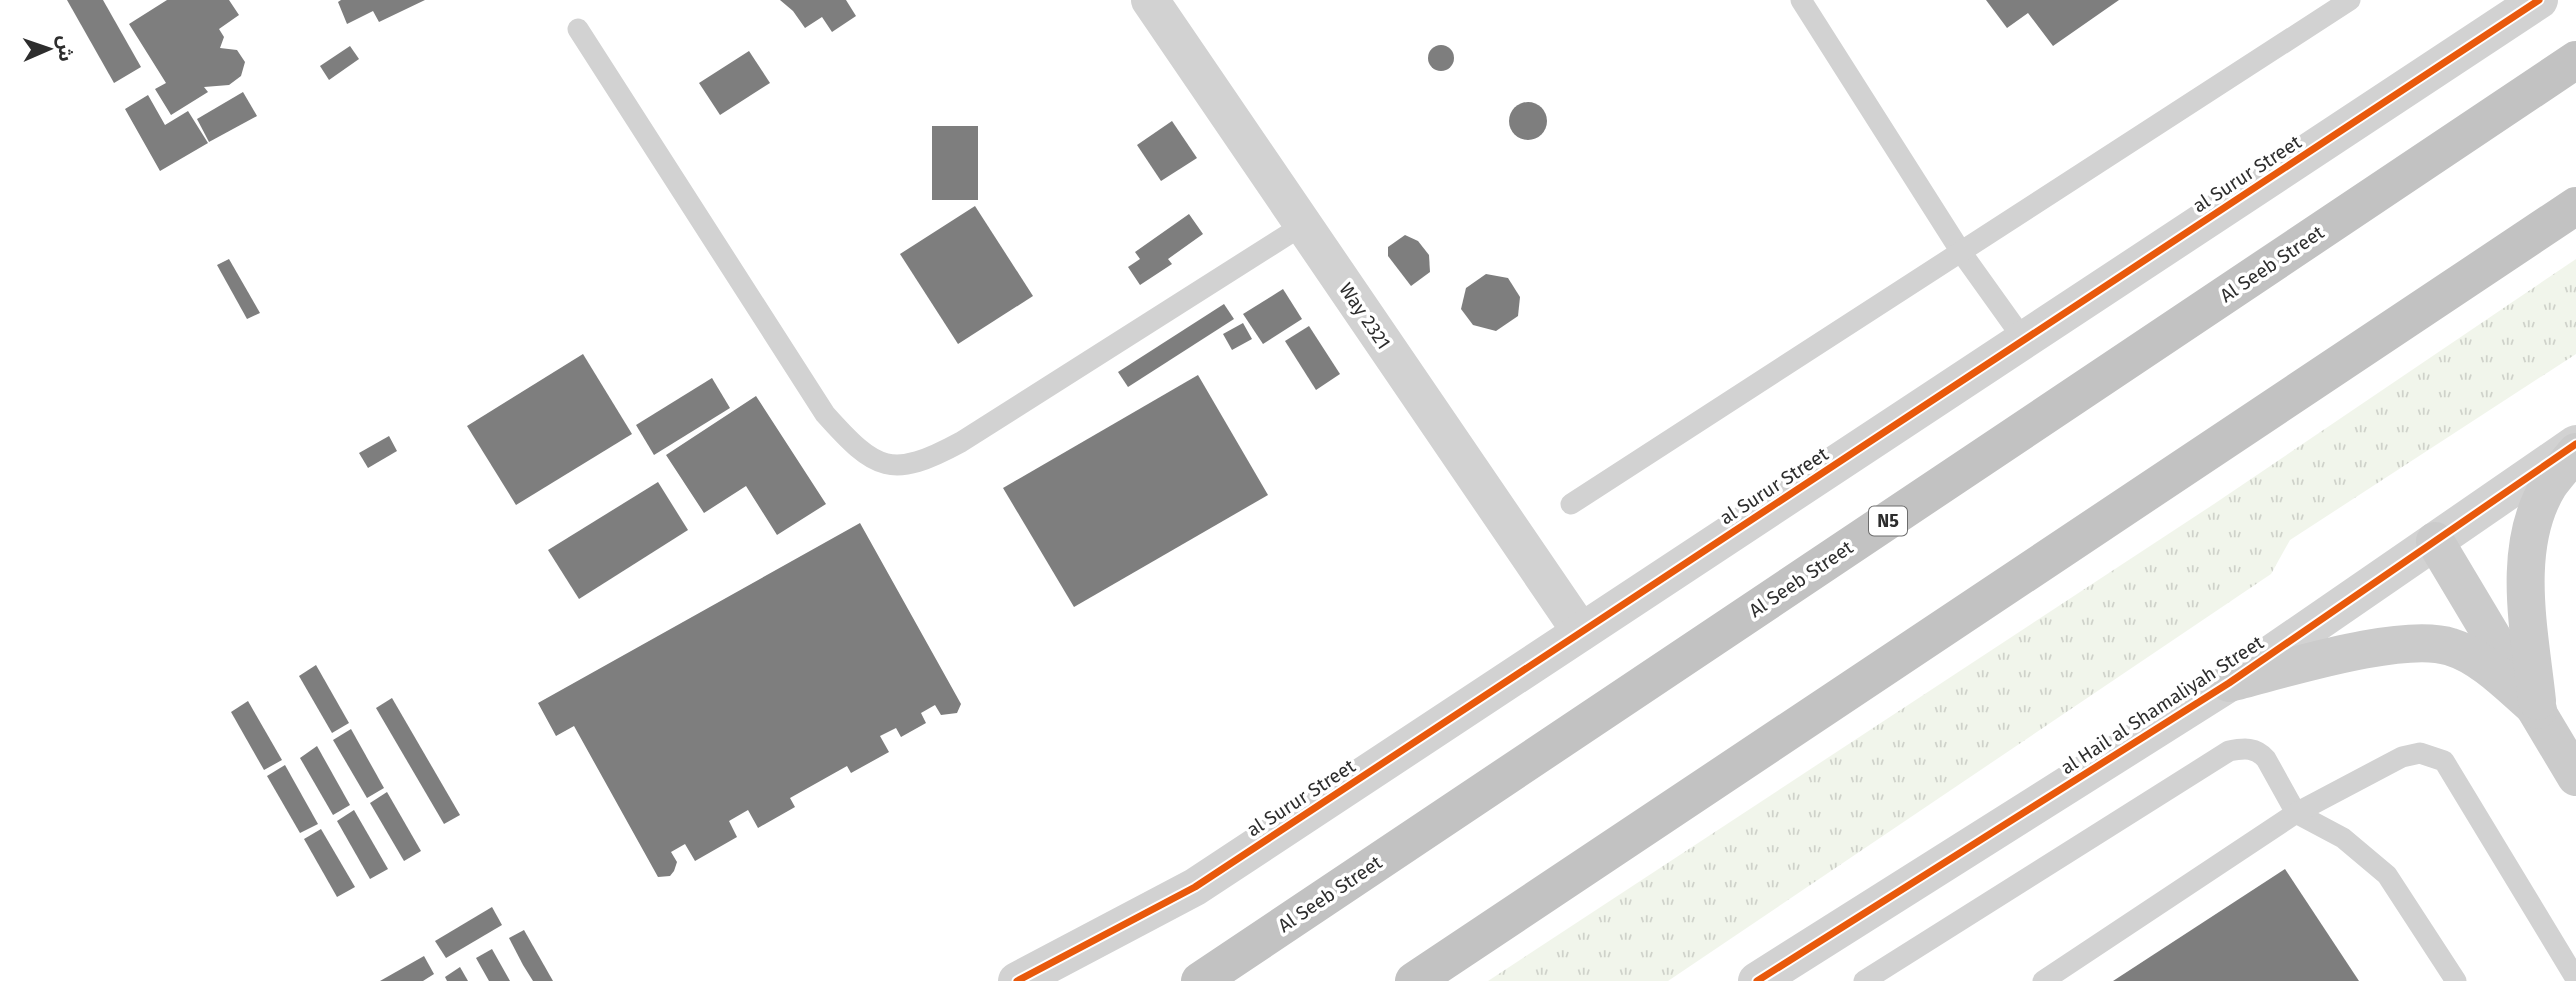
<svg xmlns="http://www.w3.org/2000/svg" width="2576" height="981" font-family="'Fira Sans','Noto Sans Arabic',sans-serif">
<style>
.grass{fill:url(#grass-tufts)}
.building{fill:#7e7e7e}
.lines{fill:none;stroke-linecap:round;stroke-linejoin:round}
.service{stroke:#d2d2d2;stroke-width:21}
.minor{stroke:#d2d2d2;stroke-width:38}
.tertiary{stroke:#d2d2d2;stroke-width:38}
.secondary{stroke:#cbcbcb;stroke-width:38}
.trunk{stroke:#c2c2c2;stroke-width:38}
.cycleway-casing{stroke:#fff;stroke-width:11}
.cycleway{stroke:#e8590c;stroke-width:7}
.labels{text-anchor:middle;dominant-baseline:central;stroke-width:7;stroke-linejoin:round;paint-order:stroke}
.shield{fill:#fff;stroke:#6c6c6c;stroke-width:2}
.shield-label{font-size:18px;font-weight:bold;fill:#2d2d2d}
.street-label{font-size:19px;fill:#2d2d2d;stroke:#fff}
</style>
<defs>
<pattern id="grass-tufts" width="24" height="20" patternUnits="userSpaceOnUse" patternTransform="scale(1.75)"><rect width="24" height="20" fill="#f1f5eb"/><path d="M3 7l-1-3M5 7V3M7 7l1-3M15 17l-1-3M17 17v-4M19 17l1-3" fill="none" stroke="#cfd2ca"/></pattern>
</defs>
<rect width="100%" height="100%" fill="#fff"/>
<path class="grass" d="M2576 259V354L2290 540 2271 574 1668 981H1488L2214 504Z"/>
<g class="building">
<path d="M67 0H103L141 67 114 83Z"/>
<path d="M167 0H229L239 15 219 29 224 37 220 48 237 50 245 62 241 76 229 85 204 87 208 92 171 115 155 89 166 83 129 24Z"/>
<path d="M341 0H425L379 22 373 11 347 24 338 2Z"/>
<path d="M780 0H846L856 16 832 32 822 17 805 28 793 11Z"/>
<path d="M1986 0H2119L2053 46 2028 13 2007 28Z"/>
<circle cx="1441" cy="58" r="13"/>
<path d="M350 46 359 59 329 80 320 66Z"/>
<path d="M749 51 770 83 720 115 699 83Z"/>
<path d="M243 92 257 116 209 142 197 119Z"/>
<path d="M148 95 165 125 188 111 208 143 160 171 125 109Z"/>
<circle cx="1528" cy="121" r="19"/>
<path d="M1172 121 1197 158 1161 181 1137 145Z"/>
<rect x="932" y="126" width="46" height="74"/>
<path d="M975 206 1033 296 958 344 900 254Z"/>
<path d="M1189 214 1203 234 1168 259 1172 264 1140 285 1128 267 1140 259 1135 252Z"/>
<path d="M1405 235 1418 241 1429 255 1430 272 1411 286 1388 256V247Z"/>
<path d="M229 259 260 313 247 319 217 265Z"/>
<path d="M1486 274 1508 278 1520 297 1518 316 1496 331 1473 325 1461 309 1466 288Z"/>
<path d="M1283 289 1302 319 1263 344 1243 314Z"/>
<path d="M1224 304 1234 319 1128 387 1118 372Z"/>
<path d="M1243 323 1252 339 1232 350 1223 334Z"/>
<path d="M1309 326 1340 374 1316 390 1285 341Z"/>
<path d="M583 354 632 434 516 505 467 426Z"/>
<path d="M1198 375 1268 495 1074 607 1003 488Z"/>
<path d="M712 378 730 408 654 455 636 425Z"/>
<path d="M756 396 826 504 777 535 746 486 704 513 666 455Z"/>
<path d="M389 436 397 451 368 468 359 453Z"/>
<path d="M658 482 688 530 579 599 548 550Z"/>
<path d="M860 523 961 704 957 713 941 715 935 705 921 713 926 723 901 737 896 728 880 736 889 752 851 773 847 766 790 798 795 807 758 828 748 810 729 821 737 837 695 861 685 844 671 852 677 862 674 871 670 876 658 877 574 726 556 736 538 703Z"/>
<path d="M316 665 349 723 332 733 299 676Z"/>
<path d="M392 698 460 815 444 824 376 708Z"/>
<path d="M248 701 282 760 264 770 231 712Z"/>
<path d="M351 729 384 788 367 798 333 740Z"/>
<path d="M317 746 350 805 333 815 300 758Z"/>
<path d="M285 765 318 824 300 833 267 776Z"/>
<path d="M387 792 421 851 404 861 370 803Z"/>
<path d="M354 810 388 869 370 879 337 821Z"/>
<path d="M321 829 355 887 337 897 304 839Z"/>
<path d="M2285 869 2359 981H2113Z"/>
<path d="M492 907 502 925 446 958 435 941Z"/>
<path d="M524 930 553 981H533L523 965 509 938Z"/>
<path d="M492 949 510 981H489L476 958Z"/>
<path d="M424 956 434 974 423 981H380Z"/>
<path d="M460 967 468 981H447L445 977Z"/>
</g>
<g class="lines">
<g class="service">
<path d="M1801 0 1961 252 2024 340"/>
<path d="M578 29 825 414C876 471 891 480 961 442L1303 225"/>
<path d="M1571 504 2350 0"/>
<path d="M1864 981 2229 751C2244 748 2256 747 2266 759L2296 813 2343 838 2387 875 2456 981"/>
<path d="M2043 981 2296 813 2402 757 2420 753 2444 761 2576 979"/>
</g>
<path class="minor" d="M1150 0 1581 632"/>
<g class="tertiary">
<path d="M1017 981 1195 887 2539 0"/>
<path d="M1757 981 2229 683 2576 444"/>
</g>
<g class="secondary">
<path d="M2435 541 2576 777"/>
<path d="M2229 683C2282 670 2403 631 2451 647 2484 657 2513 689 2538 710"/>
<path d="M2537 701C2530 633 2510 548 2549 485 2557 474 2567 463 2576 452"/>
</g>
<g class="trunk">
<path d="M1200 981 2576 60"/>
<path d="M1414 981 2576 206"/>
</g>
<defs>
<g id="cycleway">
<path d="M1017 981 1195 887 2539 0"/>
<path d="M1757 981 2229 683 2576 444"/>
</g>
</defs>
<use href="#cycleway" class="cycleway-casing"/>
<use href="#cycleway" class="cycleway"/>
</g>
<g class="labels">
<rect class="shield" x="1869" y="506.5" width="38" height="29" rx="5"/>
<g class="shield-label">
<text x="1888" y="521">N5</text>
</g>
<g class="street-label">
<text transform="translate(2247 174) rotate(-33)">al Surur Street</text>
<text transform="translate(2272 264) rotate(-34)">Al Seeb Street</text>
<text transform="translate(1365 316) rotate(56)">Way 2321</text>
<text transform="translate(1774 486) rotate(-33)">al Surur Street</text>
<text transform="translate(1801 579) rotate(-34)">Al Seeb Street</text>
<text transform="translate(2162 705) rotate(-33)">al Hail al Shamaliyah Street</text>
<text transform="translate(1301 798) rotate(-33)">al Surur Street</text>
<text transform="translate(1330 894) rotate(-34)">Al Seeb Street</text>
</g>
</g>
<g transform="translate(49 49) rotate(88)" stroke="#ffffff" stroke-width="5" paint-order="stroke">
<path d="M0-5L12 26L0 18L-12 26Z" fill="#2d2d2d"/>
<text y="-10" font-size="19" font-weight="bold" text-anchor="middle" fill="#2d2d2d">ش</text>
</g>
</svg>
